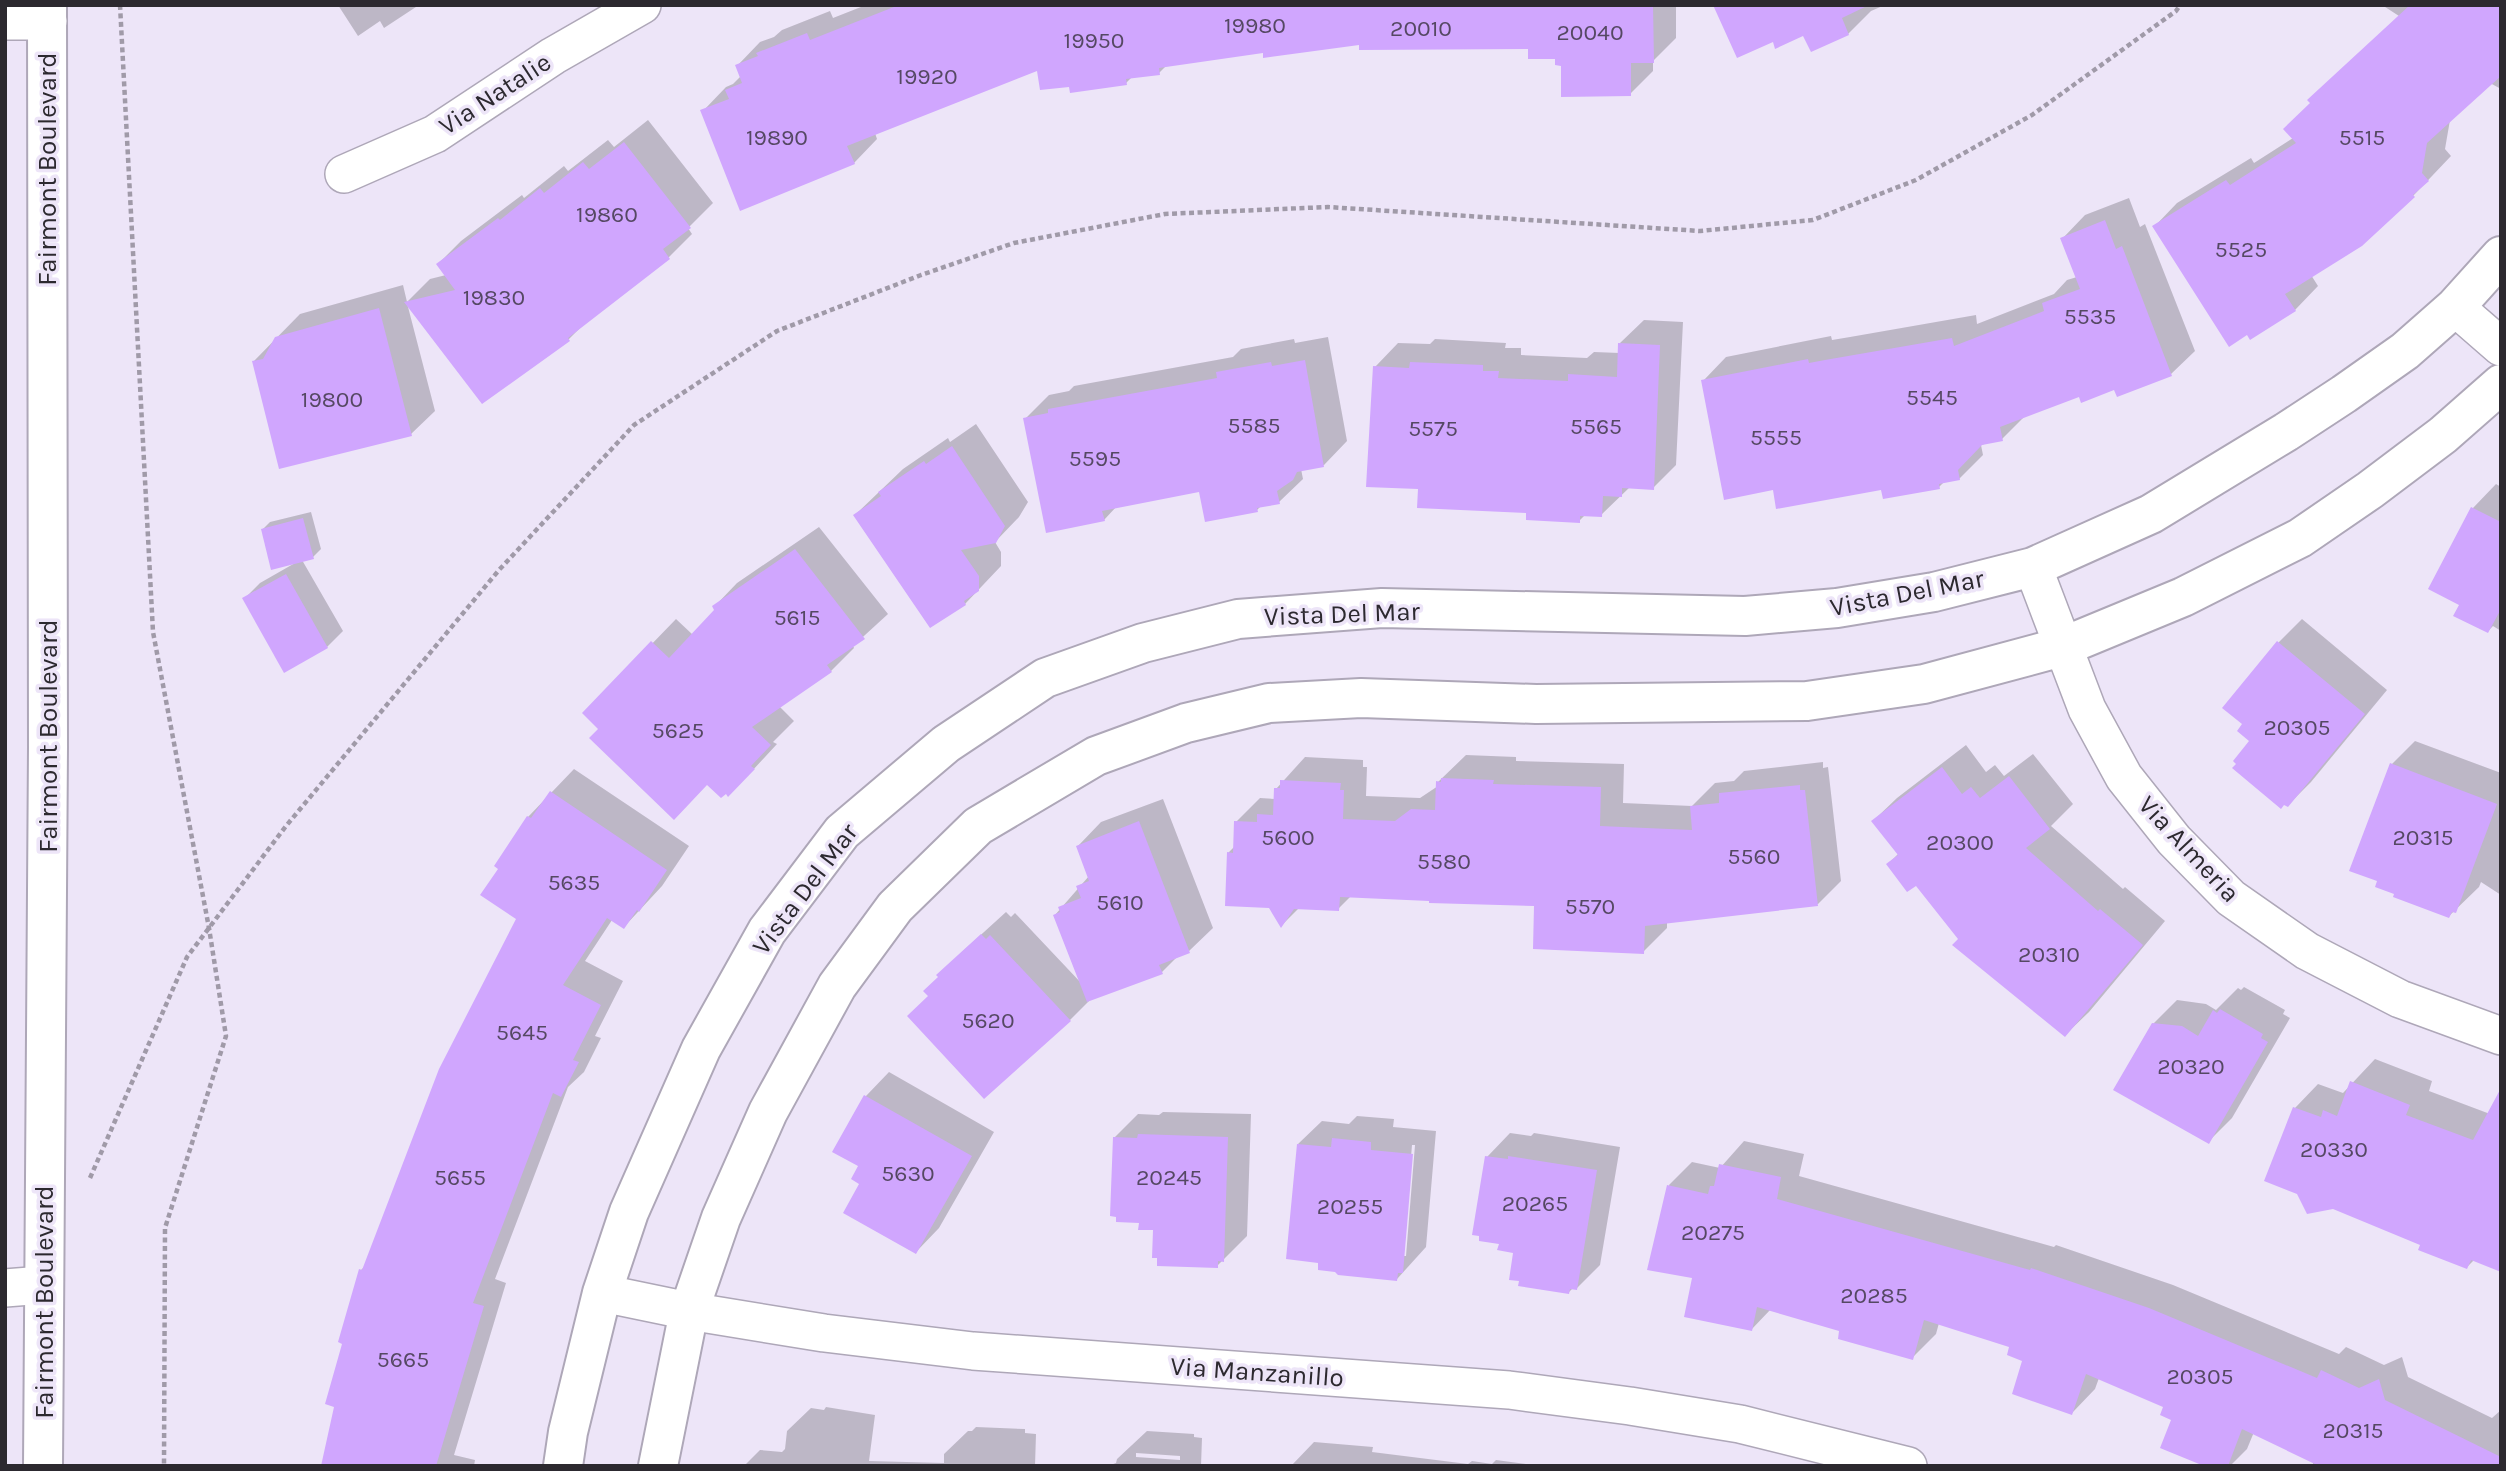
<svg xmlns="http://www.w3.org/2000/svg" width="2506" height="1471" font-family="Karla,sans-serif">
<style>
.shadow{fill:#0003;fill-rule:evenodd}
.building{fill:#d0a6fe}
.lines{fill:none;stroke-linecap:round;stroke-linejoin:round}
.minor-casing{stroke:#aea7b8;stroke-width:40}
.tertiary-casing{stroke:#aea7b8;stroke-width:42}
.secondary-casing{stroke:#aea7b8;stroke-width:42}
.path{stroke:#a09aa8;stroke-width:4.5;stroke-dasharray:5 3.5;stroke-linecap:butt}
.minor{stroke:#fff;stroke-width:37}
.tertiary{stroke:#fff;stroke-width:38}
.secondary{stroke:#fff;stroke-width:38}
.labels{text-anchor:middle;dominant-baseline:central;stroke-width:7;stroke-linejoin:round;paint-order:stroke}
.number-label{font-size:23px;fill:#554863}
.street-label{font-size:26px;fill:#2c292f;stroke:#ede5f8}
</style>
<rect width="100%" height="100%" fill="#ede5f8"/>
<g class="shadow">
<path d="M338 5H419L384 28 380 21 358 36Z"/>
<path d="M866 5H1676V38L1653 61V71L1630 94 1562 64 1557 57 1530 48 1361 43 1264 51 1167 65 1159 73 1133 76 1126 83 1070 85 1039 69 875 133 877 139 854 163 703 111 726 87 733 84 741 76 737 66 760 42 774 37 782 30 830 11 833 18Z"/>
<path d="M1715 5H1885L1871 11 1848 34H1804L1773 40Z"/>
<path d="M2382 5H2501V89L2490 83 2450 120 2445 149 2451 156 2413 196 2311 275 2318 286 2295 310 2154 227 2177 203 2251 158 2254 163 2293 138 2399 16Z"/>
<path d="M648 120 713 203 688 228 692 234 669 257 591 317 569 339 482 402 407 303 435 411 411 434 253 362 300 314 403 285 407 302 430 279 446 275 438 264 461 241 522 195 524 198 564 166 568 171 608 140 614 147Z"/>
<path d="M2129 198 2140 227 2145 224 2195 351 2171 374 2118 394 2115 387 2080 395 2026 415 2002 439 1981 445 1983 455 1959 479 1945 481 1939 487 1775 488 1703 381 1726 357 1831 336 1832 340 1850 337 1976 315 1977 324 2054 294 2067 280 2077 277 2062 239 2085 215Z"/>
<path d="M1644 320 1683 322 1676 465 1653 488 1630 487 1601 515H1585L1579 521 1420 488 1375 367 1398 343 1430 344 1435 339 1506 343 1505 348H1521V355L1587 358 1594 352 1620 353V343Z"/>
<path d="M1328 337 1347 441 1324 465 1301 469 1303 479 1279 502 1261 506 1257 510 1201 490 1117 506 1104 520 1025 419 1049 395 1069 391 1074 386 1233 357 1241 349 1294 339 1295 343Z"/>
<path d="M976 424 1028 502 1019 517 995 542 1001 552V566L965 604 855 515 903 469 948 438 950 442Z"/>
<path d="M2496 484 2501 487V631L2493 626 2488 631 2461 604 2430 589 2473 508Z"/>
<path d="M311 512 321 549 313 557 302 560 343 631 327 647 244 599 260 583 295 563 262 530 270 522Z"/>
<path d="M819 527 888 614 853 646 854 648 831 671 779 706 794 721 773 742 777 744 752 771 708 783 601 729 585 713 676 619 693 635 716 610 714 607 737 583Z"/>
<path d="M2302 619 2387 690 2311 782 2288 805 2244 724 2278 643Z"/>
<path d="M2415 741 2501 773V895L2481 882 2479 887 2449 916 2392 764Z"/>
<path d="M1966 745 1986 772 1995 765 2004 776 2033 754 2073 804 2051 826 2123 889 2125 887 2165 921 2089 1012 2065 1035 1960 939 1917 883 1888 864 1898 854 1873 821 1897 798Z"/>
<path d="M1466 755 1516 757V761L1624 764 1623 803 1692 806 1715 783 1734 781 1744 771 1823 762V768L1828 767 1841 881 1818 904 1667 922V928L1643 952 1536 905 1351 896 1338 909 1300 907 1282 925 1270 906 1228 853 1235 846 1236 822 1260 798 1275 799 1276 789 1305 757 1363 760V767H1367L1366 796 1420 798 1438 786V782Z"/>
<path d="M574 769 689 846 662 886 624 927 612 920 585 961 623 981 595 1036 601 1038 584 1072 568 1087 495 1279 506 1283 454 1455 475 1460 474 1466H323L336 1406 344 1342 361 1270 366 1265 518 919 500 868 528 817Z"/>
<path d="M1163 799 1213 928 1189 951 1179 955 1162 972 1092 998 1070 1020 930 995 962 952 1006 912 1011 917 1015 913 1083 985 1055 915 1089 876 1078 846 1101 822Z"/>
<path d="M2244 987 2285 1010 2283 1014 2290 1018 2232 1118 2208 1142 2153 1024 2177 1000 2206 1004 2216 1010 2238 988 2241 990Z"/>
<path d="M2375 1059 2432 1081 2429 1091 2498 1117 2474 1260 2467 1267 2422 1244 2295 1108 2318 1084 2343 1093Z"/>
<path d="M889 1072 994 1132 939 1228 916 1252 861 1183 860 1166 834 1151 866 1096Z"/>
<path d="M1163 1112 1251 1114 1247 1236 1217 1266 1141 1221 1114 1138 1138 1114 1159 1115Z"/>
<path d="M1357 1116 1394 1119 1393 1127 1436 1131 1426 1247 1397 1279 1298 1144 1322 1121 1349 1124ZM1412 1145H1415L1406 1256H1403Z"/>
<path d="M1510 1133 1531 1136 1534 1133 1620 1147 1600 1265 1577 1288H1573L1568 1293 1501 1243 1487 1157Z"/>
<path d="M1744 1141 1804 1154 1799 1176 2054 1247 2056 1245 2173 1285 2339 1354 2346 1347 2384 1365 2402 1357 2408 1377 2492 1418 2501 1410V1466H2312L2314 1461 2254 1432 2247 1449 2230 1466H2208L2165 1406 2099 1378 2095 1389 2072 1413 2012 1346 1939 1323 1936 1334 1912 1358 1841 1330 1771 1309 1751 1330 1694 1276 1669 1185 1692 1162 1720 1168Z"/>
<path d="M826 1407 875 1415 869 1461 944 1463V1454L968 1431H972L976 1427 1025 1429V1433L1036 1434 1035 1466H744L760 1450 782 1452 785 1449 787 1431 811 1408 824 1410Z"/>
<path d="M1147 1431 1194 1434V1437L1202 1438 1201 1466H1108L1116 1463 1117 1459ZM1136 1453 1180 1456V1460L1136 1457Z"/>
<path d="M1314 1442 1373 1447 1372 1452 1468 1464 1472 1461 1492 1464 1496 1460 1541 1466H1291Z"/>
</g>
<g class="building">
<path d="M899 5H1653L1654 63H1631V96L1561 97V66L1555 65V59H1528V49L1359 50V45L1263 58V53L1159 68 1160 75 1126 79 1127 85 1070 93 1069 87 1040 90 1037 71 847 146 855 164 740 211 700 110 729 99 725 90 742 83 735 65 758 56 756 53 807 33 810 40Z"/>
<path d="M1713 5H1869L1842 18 1849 35 1811 52 1803 36 1775 49 1773 42 1737 58Z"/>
<path d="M2410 5H2501V76L2427 143 2422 173 2429 181 2413 195 2415 197 2362 246 2285 294 2296 311 2250 340 2247 335 2229 347 2152 226 2226 180 2230 185 2296 143 2283 129 2310 103 2307 100Z"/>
<path d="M624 142 691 228 663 249 670 259 568 338 570 341 482 404 404 302 455 290 436 264 498 218 500 220 540 188 544 193 583 162 589 169Z"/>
<path d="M2105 220 2116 249 2122 246 2172 376 2117 397 2114 390 2081 403 2079 397 2000 427 2003 441 1982 445 1958 470 1960 480 1939 484 1940 489 1883 499 1881 490 1776 509 1773 490 1724 500 1701 380 1808 359 1809 363 1825 360 1952 338 1954 346 2044 311 2042 303 2080 289 2060 238Z"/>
<path d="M379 308 412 436 279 469 252 361 263 359 275 337Z"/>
<path d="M1618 343 1660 345 1654 490 1622 488V497L1603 496 1602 517 1580 516V523L1526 520V513L1417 508 1418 489 1366 487 1373 366 1409 368 1410 362 1483 365V371H1499L1498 378 1568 381V374L1617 377Z"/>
<path d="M1305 360 1324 467 1297 472 1293 480 1277 491 1280 504 1257 508 1258 512 1205 522 1199 492 1102 511 1105 521 1046 533 1023 418 1048 413V409L1217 378 1216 372 1271 362 1272 366Z"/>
<path d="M952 446 1005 526 996 543 961 550 979 576V591L964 601 966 605 930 628 853 515 881 496 878 492 924 461 926 464Z"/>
<path d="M2471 507 2501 522V609L2488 633 2453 616 2459 605 2428 589Z"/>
<path d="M303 518 314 559 271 570 261 529Z"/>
<path d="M795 549 865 639 827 665 832 672 752 727 771 745 751 766 755 769 728 797 726 794 721 798 707 785 674 820 589 738 598 729 582 713 651 641 669 658 714 610 712 606Z"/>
<path d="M286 574 328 648 284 673 242 598Z"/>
<path d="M2277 641 2365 714 2288 807 2284 805 2281 809 2232 768 2236 764 2233 761 2249 741 2237 731 2242 724 2222 708Z"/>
<path d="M2390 763 2497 804 2456 913 2452 912 2449 918 2393 897 2394 894 2375 887 2377 881 2349 871Z"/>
<path d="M1942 767 1962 794 1971 787 1980 798 2009 776 2050 829 2026 848 2098 911 2100 909 2143 945 2065 1037 1952 945 1958 939 1916 886 1907 892 1886 864 1898 855 1871 821Z"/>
<path d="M1441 778 1494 780 1493 784 1601 787 1600 826 1692 830 1690 806 1719 803V793L1800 785V790H1805L1818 906 1645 926 1644 954 1533 949 1534 906 1429 903V901L1340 897 1339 911 1294 909 1281 928 1269 908 1225 906 1227 852 1233 853 1234 821 1257 822V814L1273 815 1274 788H1280V780L1341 783 1340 790H1344L1343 819 1395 821 1411 809 1435 810 1436 781 1441 782Z"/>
<path d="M550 791 667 870 639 912 637 910 624 929 607 918 563 985 601 1005 573 1060 579 1062 561 1097 553 1093 473 1303 484 1306 436 1466H321L334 1407 325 1404 342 1344 338 1342 359 1269 362 1270 439 1069 516 919 480 895 498 869 494 866 527 816 531 818Z"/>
<path d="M1139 821 1190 953 1159 965 1163 974 1087 1002 1053 915 1060 912 1058 907 1081 898 1076 886 1089 881 1076 846Z"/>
<path d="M981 934 986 939 990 935 1071 1021 984 1099 907 1016 928 996 923 991 938 977 936 975Z"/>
<path d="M2220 1009 2263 1034 2261 1038 2268 1042 2209 1144 2113 1090 2152 1023 2182 1026 2198 1036 2213 1010 2217 1013Z"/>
<path d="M2350 1081 2410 1105 2406 1115 2473 1140 2501 1088V1272L2471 1260 2467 1269 2418 1250 2420 1245 2333 1209 2307 1214 2297 1194 2264 1181 2293 1107 2321 1117 2323 1110 2337 1116Z"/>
<path d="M864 1095 972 1156 916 1254 843 1213 859 1184 851 1179 858 1166 832 1152Z"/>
<path d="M1138 1134 1228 1137 1224 1262 1218 1261V1268L1157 1266V1258H1152L1153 1230H1138L1139 1223 1116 1222V1217L1110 1216 1113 1137 1137 1138Z"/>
<path d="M1332 1138 1371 1142V1150L1413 1154 1403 1273H1398L1397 1281 1338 1275 1335 1272 1318 1270V1263L1286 1259 1297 1144 1331 1147Z"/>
<path d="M1485 1156 1508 1159V1156L1597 1170 1577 1290 1570 1289 1569 1294 1518 1286 1519 1281 1509 1280 1513 1253 1497 1250 1499 1244 1479 1241V1236L1472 1235Z"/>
<path d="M1719 1164 1781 1177 1777 1199 2030 1270 2031 1268 2149 1308 2317 1378 2321 1370 2359 1388 2379 1379 2385 1400 2501 1457V1466H2319L2242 1429 2228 1466H2204L2160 1448 2171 1420 2160 1415 2163 1407 2086 1374 2072 1415 2012 1394 2022 1361 2007 1355 2009 1347 1924 1320 1913 1360 1838 1339 1839 1331 1757 1307 1752 1331 1684 1317 1692 1278 1647 1270 1667 1185 1708 1194 1710 1186H1714Z"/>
</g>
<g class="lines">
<defs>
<g id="minor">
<path d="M5 21H48"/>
<path d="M344 174 435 134 553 56 642 5"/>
<path d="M2455 307 2501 347"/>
<path d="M2033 567 2087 709 2124 777 2174 840 2231 898 2307 951 2400 999 2501 1036"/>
<path d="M5 1288 43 1285"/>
<path d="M602 1293 689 1311 824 1333 973 1351 1509 1390 1630 1406 1740 1424 1908 1466"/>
</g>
<g id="tertiary">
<path d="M563 1466 568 1432 602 1293 629 1212 701 1049 767 931 842 832 946 744 1045 678 1143 643 1238 619 1382 608 1745 616 1837 608 1934 592 2033 567 2151 514 2286 432 2344 394 2405 351 2455 307 2501 256"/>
<path d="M658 1466 689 1311 721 1218 768 1112 837 986 895 907 978 826 1096 756 1186 723 1269 703 1361 698 1536 704 1807 701 1924 684 2062 647 2183 597 2300 538 2370 490 2443 435 2501 384"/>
</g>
<path id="secondary" d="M43 1466 48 747 47 5"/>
</defs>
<use href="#minor" class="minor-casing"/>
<use href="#tertiary" class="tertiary-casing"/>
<use href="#secondary" class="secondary-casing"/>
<g class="path">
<path d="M120 5 153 632 209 928 226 1036 165 1228 164 1466"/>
<path d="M90 1178 187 957 286 826 499 570 634 425 777 331 921 275 1014 243 1165 214 1328 207 1700 231 1813 220 1916 180 2032 115 2176 11 2180 5"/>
</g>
<use href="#minor" class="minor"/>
<use href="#tertiary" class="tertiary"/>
<use href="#secondary" class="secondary"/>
</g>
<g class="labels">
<g class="number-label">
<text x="1255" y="25">19980</text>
<text x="1421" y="28">20010</text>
<text x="1590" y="32">20040</text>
<text x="1094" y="40">19950</text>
<text x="927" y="76">19920</text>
<text x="777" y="137">19890</text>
<text x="2362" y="137">5515</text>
<text x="607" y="214">19860</text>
<text x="2241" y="249">5525</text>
<text x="494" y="297">19830</text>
<text x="2090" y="316">5535</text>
<text x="1932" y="397">5545</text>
<text x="332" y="399">19800</text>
<text x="1254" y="425">5585</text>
<text x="1596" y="426">5565</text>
<text x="1433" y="428">5575</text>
<text x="1776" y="437">5555</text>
<text x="1095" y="458">5595</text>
<text x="797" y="617">5615</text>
<text x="2297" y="727">20305</text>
<text x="678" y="730">5625</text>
<text x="1288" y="837">5600</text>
<text x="2423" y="837">20315</text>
<text x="1960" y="842">20300</text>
<text x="1754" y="856">5560</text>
<text x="1444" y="861">5580</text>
<text x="574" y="882">5635</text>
<text x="1120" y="902">5610</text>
<text x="1590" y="906">5570</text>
<text x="2049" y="954">20310</text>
<text x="988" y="1020">5620</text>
<text x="522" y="1032">5645</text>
<text x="2191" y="1066">20320</text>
<text x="2334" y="1149">20330</text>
<text x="908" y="1173">5630</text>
<text x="460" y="1177">5655</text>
<text x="1169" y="1177">20245</text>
<text x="1535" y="1203">20265</text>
<text x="1350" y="1206">20255</text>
<text x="1713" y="1232">20275</text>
<text x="1874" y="1295">20285</text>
<text x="403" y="1359">5665</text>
<text x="2200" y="1376">20305</text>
<text x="2353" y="1430">20315</text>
</g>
<g class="street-label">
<text transform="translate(495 94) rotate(-33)">Via Natalie</text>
<text transform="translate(47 169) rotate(-90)">Fairmont Boulevard</text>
<text transform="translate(1907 593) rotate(-11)">Vista Del Mar</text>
<text transform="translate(1342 614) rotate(-2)">Vista Del Mar</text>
<text transform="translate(48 736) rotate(-90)">Fairmont Boulevard</text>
<text transform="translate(2189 849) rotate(47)">Via Almeria</text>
<text transform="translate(805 889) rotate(-53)">Vista Del Mar</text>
<text transform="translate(44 1302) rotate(-90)">Fairmont Boulevard</text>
<text transform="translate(1257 1372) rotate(4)">Via Manzanillo</text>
</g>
</g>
<rect width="2506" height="1471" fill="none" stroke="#2c292f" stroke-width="14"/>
</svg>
